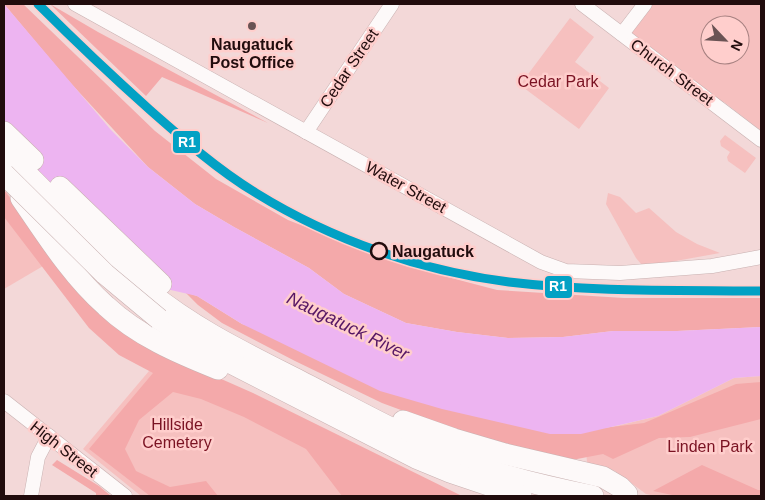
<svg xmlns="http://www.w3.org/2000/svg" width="765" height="500" font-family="Helvetica,sans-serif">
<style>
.green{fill:#f6c0bf;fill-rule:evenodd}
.forest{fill:#f4a9aa}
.water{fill:#edb4f1}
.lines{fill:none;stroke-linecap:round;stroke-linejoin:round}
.minor-casing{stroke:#c8b1b1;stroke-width:15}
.highway-casing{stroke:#c8b1b1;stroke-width:22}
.minor{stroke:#fdf9f9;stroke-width:14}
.highway{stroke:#fdf9f9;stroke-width:21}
.highway-bridge-casing{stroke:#c8b1b1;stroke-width:22;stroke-linecap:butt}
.highway-bridge{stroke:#fdf9f9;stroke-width:21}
.rail-1-casing{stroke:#ffcecc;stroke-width:12}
.rail-1{stroke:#02a1c4;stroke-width:9}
.poi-dot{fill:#6a5354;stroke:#ffcecc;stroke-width:2}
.stop-dot{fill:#ffcecc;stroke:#210c0d;stroke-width:2.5}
.labels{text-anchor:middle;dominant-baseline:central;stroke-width:5;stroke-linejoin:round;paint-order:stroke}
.poi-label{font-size:16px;font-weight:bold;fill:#210c0d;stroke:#ffcecc}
.street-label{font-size:16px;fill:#210c0d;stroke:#ffcecc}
.park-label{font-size:16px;fill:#7a1222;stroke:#ffcecc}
.stop-label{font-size:16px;font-weight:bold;fill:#210c0d;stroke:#ffcecc;text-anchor:start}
.water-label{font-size:18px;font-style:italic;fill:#561664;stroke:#ffcecc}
.line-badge{stroke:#ffcecc;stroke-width:2}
.badge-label{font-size:14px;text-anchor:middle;font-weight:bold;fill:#fff}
</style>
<rect width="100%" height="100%" fill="#f3d8d8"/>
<g class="green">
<path d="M644 4H761V131L724 102 717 111 621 35ZM710 25H740V55H710Z"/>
<path d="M570 18 594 37 575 62 609 88 579 129 520 85Z"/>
<path d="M725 135 756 158 745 173 728 161 727 157 730 152 721 146 720 141Z"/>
<path d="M6 191 55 259 4 289V193Z"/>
<path d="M608 193 620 197 636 213 649 208 676 232 697 244 720 253 659 264 642 265 636 258 606 204Z"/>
<path d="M160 358 453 496H141L83 449Z"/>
<path d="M761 376V496H655L646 494 615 471 587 463 586 448 596 431 658 416 734 378Z"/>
</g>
<g class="forest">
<path d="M4 4H23L155 131 216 179 288 220 406 266 497 290 624 298H761V327L677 331H613L563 337 508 338 457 332 406 323 344 294 309 268 234 227 195 204 148 167 66 78Z"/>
<path d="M50 4 98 32 268 123 162 77 146 96Z"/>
<path d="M4 190 71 279 133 340 253 393 462 496H342L306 449 244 417 201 399 173 392 139 420 125 449 136 471 170 487 206 481 218 496H150L89 449 153 373 119 355 89 328 4 217Z"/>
<path d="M185 292 197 296 242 324 570 432 644 423 736 384 761 382V419L690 437 659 438 613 459 603 454 572 460 548 455 447 427 382 403 295 361 222 323 198 305Z"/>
<path d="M57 460 99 486 111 496H96V493L52 465Z"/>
<path d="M702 465 758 490H761V496H677L653 491Z"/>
</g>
<path class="water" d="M4 4 111 130 148 167 195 204 234 227 309 268 344 294 406 323 457 332 508 338 563 337 613 331H677L761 327V376L734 378 658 416 581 434H550L442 409 380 391 242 324 197 296 162 288 135 271 4 135Z"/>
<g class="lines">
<defs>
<g id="minor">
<path d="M75 4 541 262 566 271 620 273 712 266 761 257"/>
<path d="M582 4 761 140"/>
<path d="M622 34 645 4"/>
<path d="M306 132 392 4"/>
<path d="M4 401 125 496"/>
<path d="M31 496 38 457 49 436"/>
</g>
<g id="highway">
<path d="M4 132 33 160"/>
<path d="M4 152C53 197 96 249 148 291 194 329 247 354 300 381 351 407 402 436 455 458 500 476 546 487 593 496"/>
<path d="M60 187 161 284"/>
<path d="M21 198C47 236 72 276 106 306 138 336 178 353 218 369"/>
<path d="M159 319 215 355 416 458 450 472 521 496"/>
<path d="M403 421 454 439 505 454 603 477 620 487 627 494"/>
</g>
</defs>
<use href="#minor" class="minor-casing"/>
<use href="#highway" class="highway-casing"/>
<use href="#minor" class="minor"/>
<use href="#highway" class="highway"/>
<defs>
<path id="highway-bridge" d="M4 174 105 274 159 319"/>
</defs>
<use href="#highway-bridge" class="highway-bridge-casing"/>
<use href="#highway-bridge" class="highway-bridge"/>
<defs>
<path id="rail-1" d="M38 4C74 40 112 76 150 110 184 140 218 170 256 193 332 240 421 271 509 282 592 292 677 290 761 291"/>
</defs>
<use href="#rail-1" class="rail-1-casing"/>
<use href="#rail-1" class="rail-1"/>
</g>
<circle class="poi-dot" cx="252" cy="26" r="5"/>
<circle class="stop-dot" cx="379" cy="251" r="8"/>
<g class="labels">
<g class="poi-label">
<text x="252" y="44">Naugatuck<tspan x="252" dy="18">Post Office</tspan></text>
</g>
<g class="street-label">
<text transform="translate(349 68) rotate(-56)">Cedar Street</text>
<text transform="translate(672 72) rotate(37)">Church Street</text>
<text transform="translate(406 187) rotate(29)">Water Street</text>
<text transform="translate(64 449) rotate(38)">High Street</text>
</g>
<g class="park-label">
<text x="558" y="81">Cedar Park</text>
<text x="177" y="424">Hillside<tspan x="177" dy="18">Cemetery</tspan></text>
<text x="710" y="446">Linden Park</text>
</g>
<g class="stop-label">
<text x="392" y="251">Naugatuck</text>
</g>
<g class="water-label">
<text transform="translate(348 326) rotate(26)">Naugatuck River</text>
</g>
</g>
<g class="line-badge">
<rect x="172" y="130" width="29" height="24" rx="5" fill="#02a1c4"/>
<rect x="544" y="275" width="29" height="24" rx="5" fill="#02a1c4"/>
</g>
<g class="badge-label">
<text x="187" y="147">R1</text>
<text x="558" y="291">R1</text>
</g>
<rect width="765" height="500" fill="none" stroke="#210c0d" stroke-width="10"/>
<g transform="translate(725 40) rotate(115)"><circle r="24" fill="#ffcecc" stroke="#a68080"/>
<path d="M0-4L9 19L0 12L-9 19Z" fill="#6a5354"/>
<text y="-8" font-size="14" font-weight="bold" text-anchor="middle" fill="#210c0d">N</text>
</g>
</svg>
